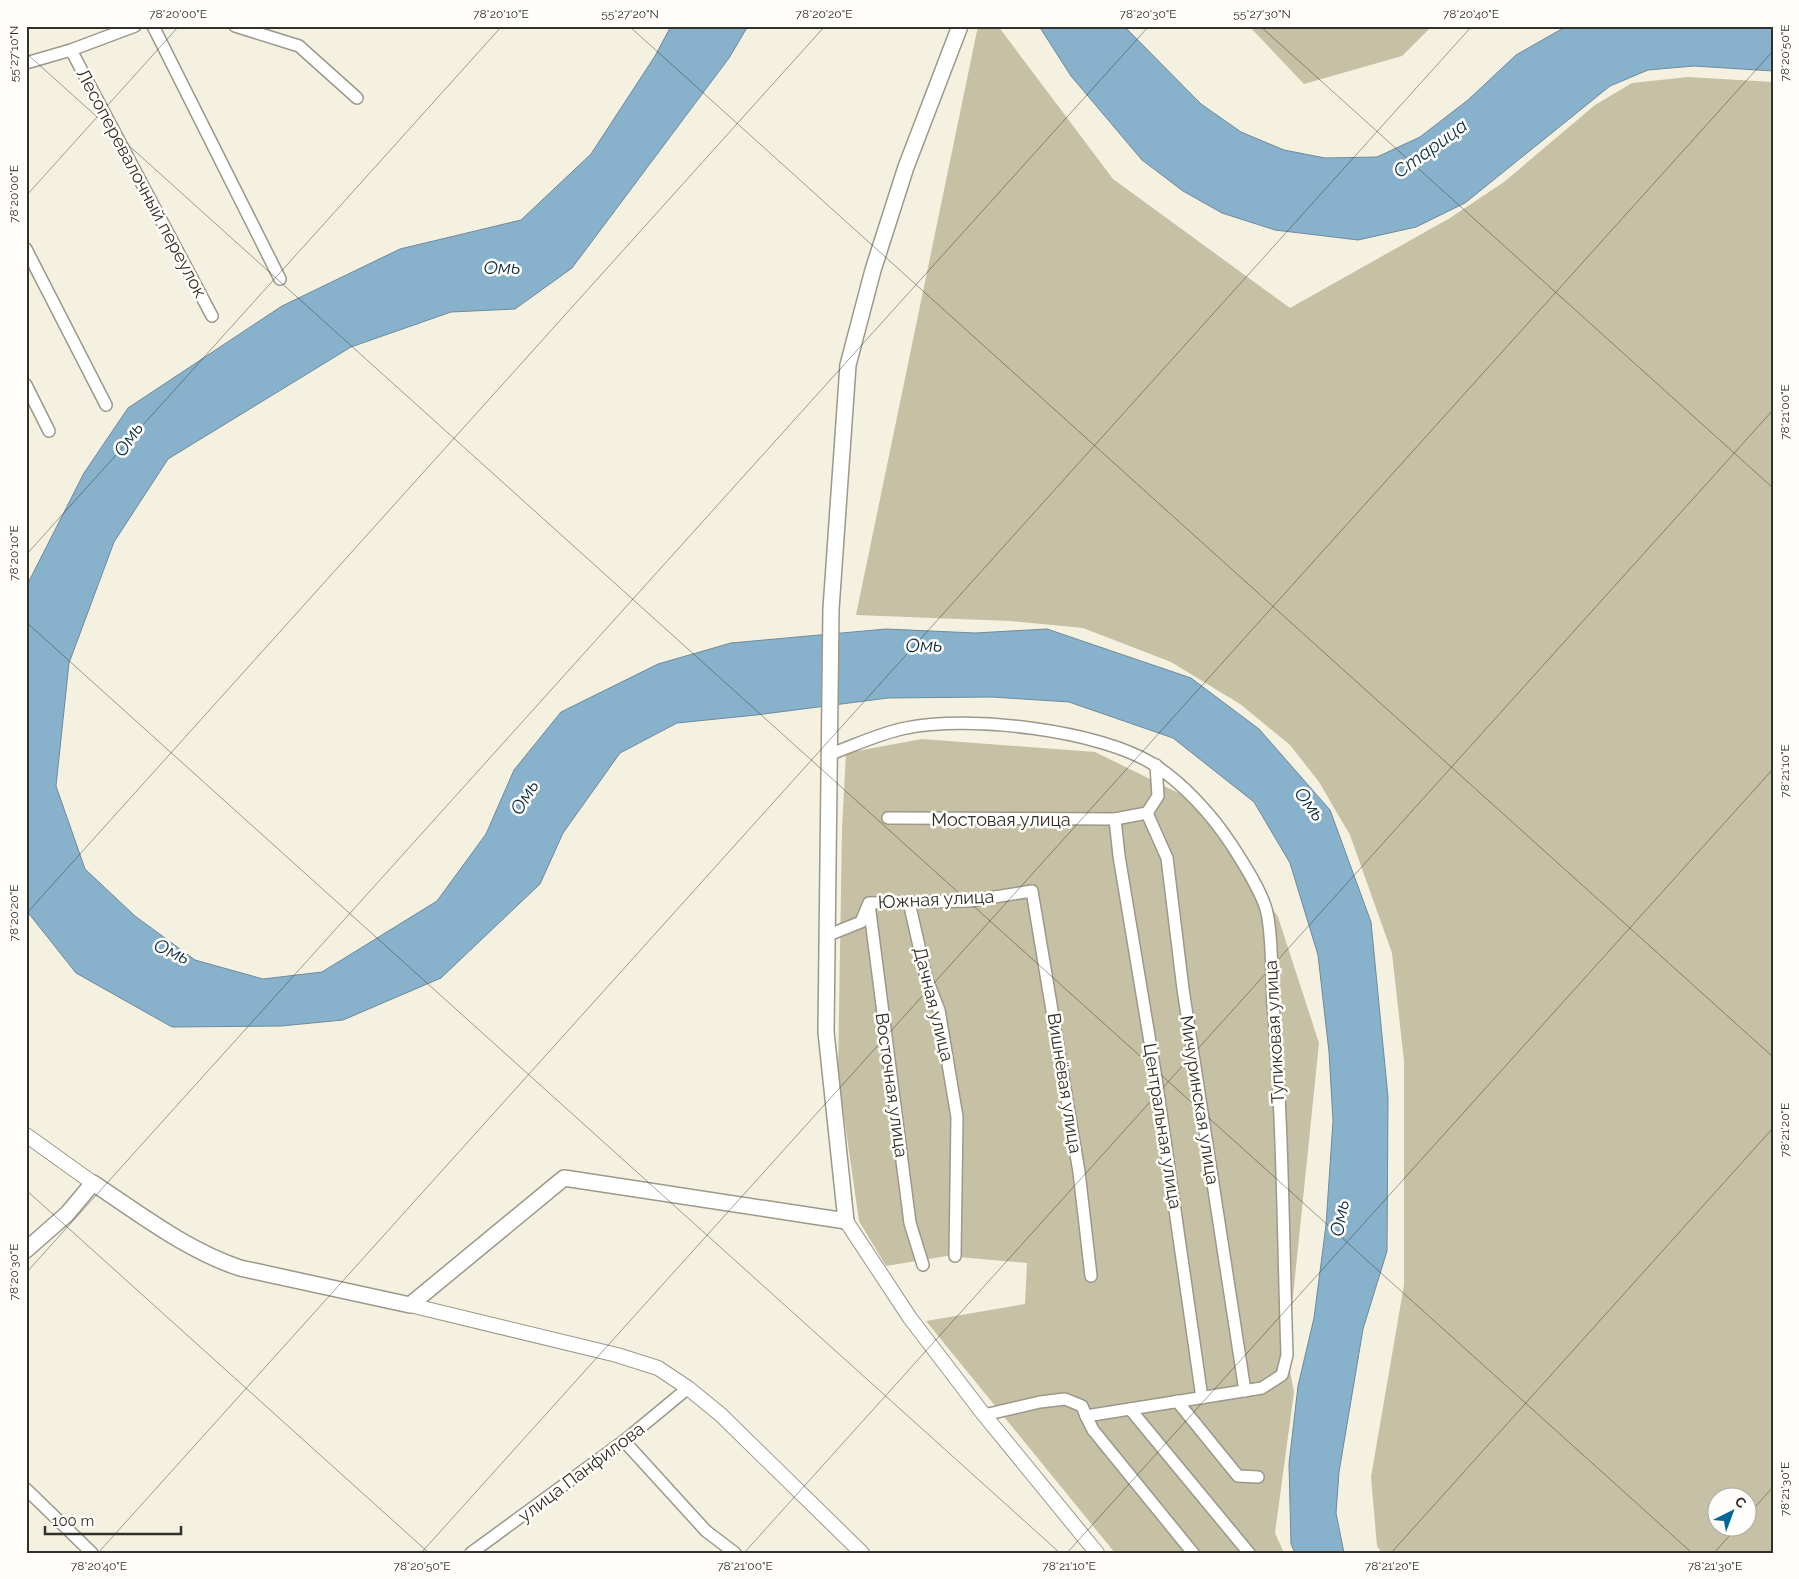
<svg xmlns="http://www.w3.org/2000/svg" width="1799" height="1579" font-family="Raleway,sans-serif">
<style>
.green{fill:#c6c0a4;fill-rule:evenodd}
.water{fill:#88b1cc;stroke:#6e8a9b}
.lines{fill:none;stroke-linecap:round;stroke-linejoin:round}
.minor-casing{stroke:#9c988a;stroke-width:14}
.tertiary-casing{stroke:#9c988a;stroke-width:16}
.secondary-casing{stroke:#9c988a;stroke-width:18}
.minor{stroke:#fff;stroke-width:11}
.tertiary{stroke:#fff;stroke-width:14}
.secondary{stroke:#fff;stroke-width:15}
.ticks{fill:none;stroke:#31302a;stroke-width:1;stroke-opacity:0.45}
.labels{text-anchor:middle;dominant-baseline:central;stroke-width:5;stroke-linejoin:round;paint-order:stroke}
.street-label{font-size:18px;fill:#31302a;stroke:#fffefb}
.water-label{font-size:19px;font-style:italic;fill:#103247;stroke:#fffefb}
.neatline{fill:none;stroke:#31302a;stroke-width:2}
.ticks-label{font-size:12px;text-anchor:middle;fill:#31302a}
</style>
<rect width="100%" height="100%" fill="#f4f1e1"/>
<g class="green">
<path d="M978 26H998L1113 179 1290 308 1450 218 1504 182 1595 105 1632 83 1688 77 1773 82V1553H1382L1377 1546 1371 1477 1404 1285V1061L1392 953 1350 835 1319 782 1290 745 1240 704 1171 662 1083 628 1010 621 856 615ZM1716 1496H1746V1526H1716Z"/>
<path d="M1249 26H1432L1402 56 1304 84Z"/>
<path d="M922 739 1095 752 1205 806 1278 917 1319 1043 1287 1355 1294 1392 1275 1533 1284 1553H1115L926 1321 1025 1304 1027 1263 947 1256 886 1266 859 1221 838 1075 842 829 846 753Z"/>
</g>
<g class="water">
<path d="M671 26H748L729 58 572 268 515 309 451 312 351 347 168 459 114 542 69 663 56 786 85 869 135 916 195 960 263 979 322 972 437 901 486 834 514 770 561 712 658 664 731 643 886 629 975 633 1047 629 1191 678 1259 729 1330 810 1371 922 1388 1097 1387 1251 1363 1329 1339 1472 1336 1513 1344 1553H1295L1291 1544 1289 1464 1298 1386 1314 1318 1326 1225 1333 1121 1329 1052 1318 955 1290 863 1254 802 1173 738 1069 702 992 697 888 698 756 715 677 723 620 753 563 833 540 884 441 978 343 1020 281 1026 172 1027 76 973 26 910V587L84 473 128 408 282 306 400 249 521 220 591 154 655 56Z"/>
<path d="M1039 26H1124L1201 104 1241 132 1284 150 1325 158 1377 157 1420 137 1468 100 1516 55 1567 26H1773V71L1694 66 1648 70 1610 86 1465 203 1416 227 1358 240 1275 230 1222 213 1183 191 1142 160 1071 76Z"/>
</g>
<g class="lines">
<defs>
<g id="minor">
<path d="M153 26 280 279"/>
<path d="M235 26 299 46 357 98"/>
<path d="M71 50 212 316"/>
<path d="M26 63 71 50 135 26"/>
<path d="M26 249 106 405"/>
<path d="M26 385 49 431"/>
<path d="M828 755C853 746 880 733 906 728 969 715 1099 730 1153 764 1183 783 1212 815 1231 844 1242 861 1263 893 1267 913 1273 941 1271 976 1273 1005 1283 1121 1283 1239 1287 1355L1282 1375 1262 1388 1086 1416 1082 1406 1065 1399 1040 1402 984 1415"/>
<path d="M1156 765 1158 796 1147 813 1115 819 1119 856 1156 1078 1202 1398"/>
<path d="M1147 813 1167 858 1183 989 1245 1391"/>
<path d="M888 818 1115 819"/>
<path d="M909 902 926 977 939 1010 957 1117 955 1256"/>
<path d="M869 904 910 1223 923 1265"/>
<path d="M826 936 861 922 869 903 969 901 1032 891 1079 1172 1091 1276"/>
<path d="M1177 1401 1238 1476 1258 1477"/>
<path d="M1130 1409 1249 1553"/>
<path d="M1086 1416 1093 1430 1193 1553"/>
<path d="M624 1441 706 1531 735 1553"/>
<path d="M26 1489 92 1553"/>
<path d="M471 1553 624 1441 688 1388"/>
</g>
<g id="tertiary">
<path d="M26 1135 93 1183"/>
<path d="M846 1221 910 1318 981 1411 1097 1553"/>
<path d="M410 1305 617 1355 658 1368 688 1388 721 1415 862 1553"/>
</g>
<path id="secondary" d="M26 1250 67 1214 93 1183C140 1214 186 1250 240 1268L410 1305 564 1178 846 1221 826 1032 831 609 848 365 873 270 906 167 960 26"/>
</defs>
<use href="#minor" class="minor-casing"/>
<use href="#tertiary" class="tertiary-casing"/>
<use href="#secondary" class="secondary-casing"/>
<use href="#minor" class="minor"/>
<use href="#tertiary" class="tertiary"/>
<use href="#secondary" class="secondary"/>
</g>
<path class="ticks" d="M629 26 1773 1057M1260 26 1773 488M26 53 1692 1553M26 196 179 26M26 555 502 26M26 622 1060 1553M26 914 825 26M26 1190 429 1553M26 1273 1149 26M1746 1517 1773 1487M98 1553 1472 26M421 1553 1773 51M744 1553 1773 410M1067 1553 1773 769M1391 1553 1773 1128M1714 1553 1738 1526"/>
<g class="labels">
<g class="street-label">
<text transform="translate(142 183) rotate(62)">Лесоперевалочный переулок</text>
<text x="1001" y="819">Мостовая улица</text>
<text transform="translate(936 899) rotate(-3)">Южная улица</text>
<text transform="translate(934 1004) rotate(76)">Дачная улица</text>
<text transform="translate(1274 1032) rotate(-93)">Тупиковая улица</text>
<text transform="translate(1065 1083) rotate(81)">Вишнёвая улица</text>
<text transform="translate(892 1085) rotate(82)">Восточная улица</text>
<text transform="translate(1200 1100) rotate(81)">Мичуринская улица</text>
<text transform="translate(1163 1126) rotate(81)">Центральная улица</text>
<text transform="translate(581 1472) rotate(-37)">улица Панфилова</text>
</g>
<g class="water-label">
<text transform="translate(1430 148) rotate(-36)">Старица</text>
<text x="502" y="267">Омь</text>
<text transform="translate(128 439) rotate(-56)">Омь</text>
<text transform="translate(924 645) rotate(-1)">Омь</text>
<text transform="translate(524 797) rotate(-59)">Омь</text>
<text transform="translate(1310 804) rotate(53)">Омь</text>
<text transform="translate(172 951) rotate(24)">Омь</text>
<text transform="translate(1339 1218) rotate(-80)">Омь</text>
</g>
</g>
<rect width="1799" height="1579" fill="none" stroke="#fffefb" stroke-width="55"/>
<g transform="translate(1732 1512) rotate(42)"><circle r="24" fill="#fffefb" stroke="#adaca7"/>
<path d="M0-4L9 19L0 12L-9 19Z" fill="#016796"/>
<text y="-8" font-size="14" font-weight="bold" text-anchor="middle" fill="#31302a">С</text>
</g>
<path d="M45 1526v8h136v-8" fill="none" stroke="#31302a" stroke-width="2.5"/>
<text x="52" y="1526" font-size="15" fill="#31302a" stroke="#fffefb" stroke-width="4" paint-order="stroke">100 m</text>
<rect x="28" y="28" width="1744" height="1524" class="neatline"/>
<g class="ticks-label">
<text x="178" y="18">78°20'00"E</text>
<text x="501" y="18">78°20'10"E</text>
<text x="630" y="18">55°27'20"N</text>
<text x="824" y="18">78°20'20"E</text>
<text x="1148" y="18">78°20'30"E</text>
<text x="1262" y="18">55°27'30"N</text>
<text x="1471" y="18">78°20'40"E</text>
<text transform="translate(1785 53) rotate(-90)" y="4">78°20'50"E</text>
<text transform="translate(14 54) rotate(-90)" y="4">55°27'10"N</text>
<text transform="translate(14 194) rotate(-90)" y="4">78°20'00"E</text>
<text transform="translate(1785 412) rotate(-90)" y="4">78°21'00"E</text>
<text transform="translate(14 553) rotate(-90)" y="4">78°20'10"E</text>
<text transform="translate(1785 771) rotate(-90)" y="4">78°21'10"E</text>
<text transform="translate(14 913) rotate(-90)" y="4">78°20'20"E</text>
<text transform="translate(1785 1130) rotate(-90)" y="4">78°21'20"E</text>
<text transform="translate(14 1272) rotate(-90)" y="4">78°20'30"E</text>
<text transform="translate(1785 1489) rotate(-90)" y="4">78°21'30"E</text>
<text x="99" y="1570">78°20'40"E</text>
<text x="422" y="1570">78°20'50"E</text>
<text x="745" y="1570">78°21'00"E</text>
<text x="1069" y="1570">78°21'10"E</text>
<text x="1392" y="1570">78°21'20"E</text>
<text x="1715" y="1570">78°21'30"E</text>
</g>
</svg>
